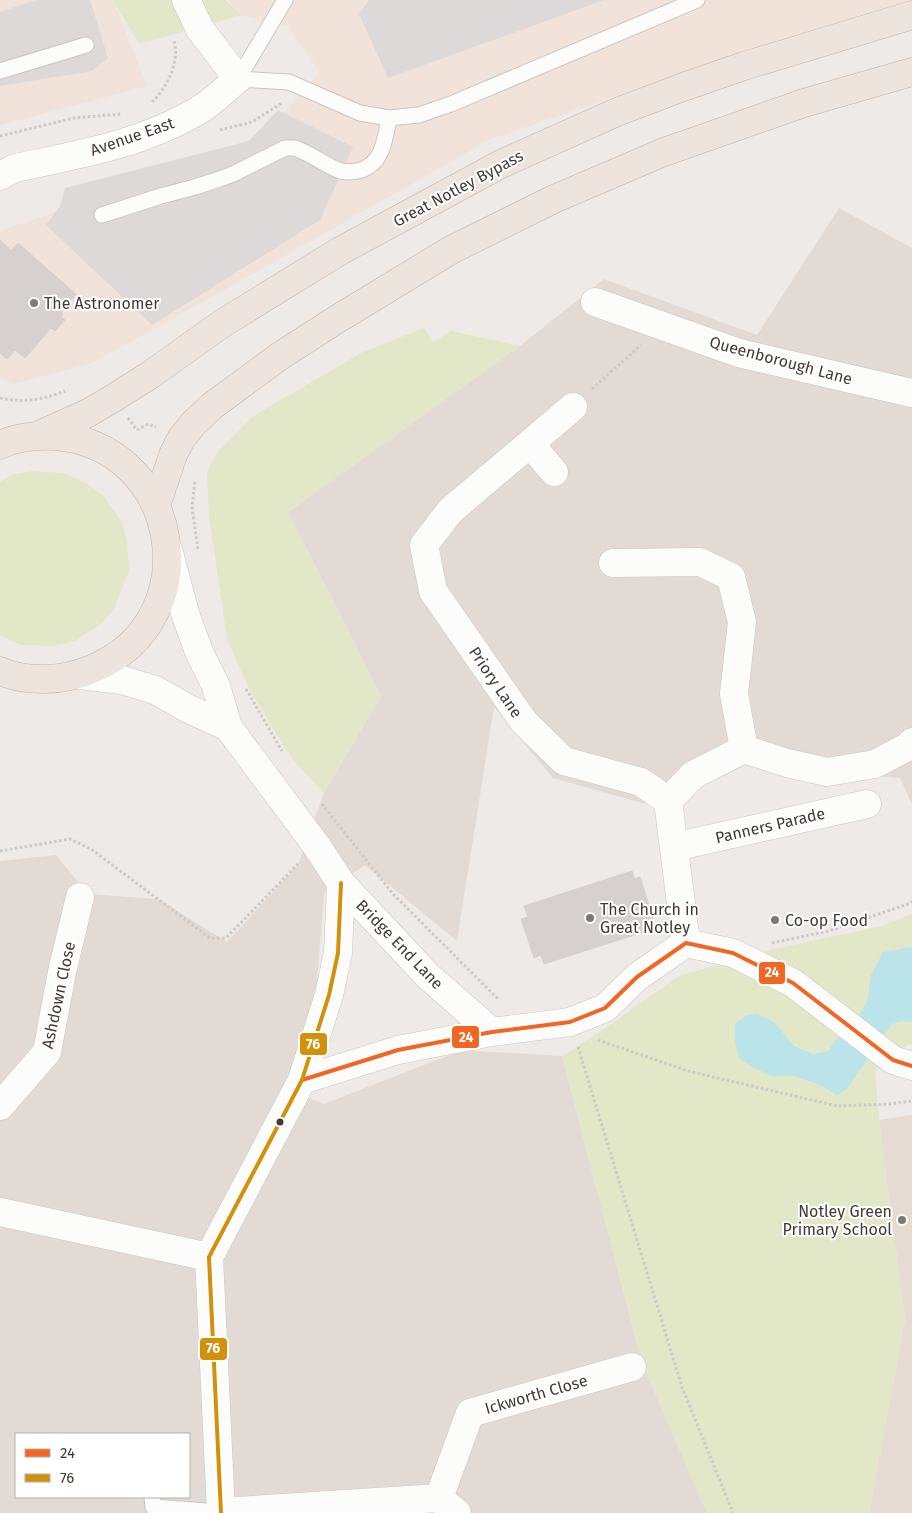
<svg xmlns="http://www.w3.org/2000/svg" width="912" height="1513" font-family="'Fira Sans',sans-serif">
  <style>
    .residential { fill: #e2dbd5; fill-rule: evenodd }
    .commercial { fill: #f1e2da }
    .education { fill: #e5dbd3 }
    .green { fill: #e2e7c8 }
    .parking { fill: #ddd9d8 }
    .water { fill: #bae3ea }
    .building { fill: #d6d1ce; stroke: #d6d1cd }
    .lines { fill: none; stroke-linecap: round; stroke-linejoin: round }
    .service-casing { stroke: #cac6c3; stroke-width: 17 }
    .minor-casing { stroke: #cac6c3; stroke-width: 29 }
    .tertiary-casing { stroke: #cac6c3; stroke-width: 29 }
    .trunk-casing { stroke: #c4b1a4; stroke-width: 29 }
    .path { stroke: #ccc9c7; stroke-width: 3; stroke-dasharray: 2.5 2.5; stroke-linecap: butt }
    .service { stroke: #fcfcfb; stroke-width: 15 }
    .minor { stroke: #fcfcfb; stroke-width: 28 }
    .tertiary { stroke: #fcfcfb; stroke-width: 28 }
    .trunk { stroke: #ede4de; stroke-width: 28 }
    .bus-1-casing { stroke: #fff; stroke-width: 8 }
    .bus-2-casing { stroke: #fff; stroke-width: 8 }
    .bus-1 { stroke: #f26522; stroke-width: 4 }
    .bus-2 { stroke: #d3900b; stroke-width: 4 }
    .poi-dot { fill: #7f7873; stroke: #fff; stroke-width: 2 }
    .bus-dot { fill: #433a35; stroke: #fff; stroke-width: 2 }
    .labels { text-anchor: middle; stroke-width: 4; stroke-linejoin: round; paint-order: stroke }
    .street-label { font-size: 16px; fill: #433a35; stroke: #fff }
    .poi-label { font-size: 16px; fill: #433a35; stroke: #fff; text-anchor: start }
    .line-badge { stroke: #fff; stroke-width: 2 }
    .badge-label { font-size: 14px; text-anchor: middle; font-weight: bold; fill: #fff }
  </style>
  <rect width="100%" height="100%" fill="#eeeae7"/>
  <path class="residential" d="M839,208L912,248V804L900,778L744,766L657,807L553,778L494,707L457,941L365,865L324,893L316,997L286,1088L324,1104L462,1050L562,1056L642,1363L707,1513H0V861L56,855L88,894L158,899L227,942L298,865L324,793L381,696L288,512L520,346L604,279L757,335ZM16,1434H189V1497H16Z"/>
  <path class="commercial" d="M0,0H113L147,86L0,125Z
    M228,0H912V2L785,38L491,139L242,280L92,363L13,384L0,378V231L122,190L250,150L320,72L287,26L242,15Z"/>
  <path class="education" d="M912,1115V1513H869L905,1320L879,1120Z"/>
  <path class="green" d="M113,0H225L242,15L139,44Z
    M424,328L433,342L451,331L520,346L288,512L381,696L324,793L294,761L280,740L250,691L227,639L209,515L207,472L216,454L252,417L361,353Z
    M32,471L63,473L88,484L104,497L122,522L127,541L129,571L113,610L101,624L75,641L52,646L21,645L0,635V482L12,475Z
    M912,914V1045L908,1044L875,1070L879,1120L905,1320L869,1513H707L642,1363L562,1056L597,1034L679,976L770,950L882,926Z"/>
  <path class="parking" d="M36,0H90L108,58L92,71L0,86V12Z
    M369,0H604L388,78L359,14Z
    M278,110L353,147L320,220L152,325L46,225L60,206L65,188L249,141Z"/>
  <path class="water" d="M912,947V1022L902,1021L892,1024L846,1090L837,1095L820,1085L795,1076H771L751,1066L739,1058L735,1041V1023L747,1015L757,1014L774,1022L794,1046L813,1054L828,1051L835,1041L862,1012L868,999L871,975L883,952Z"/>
  <path class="building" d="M0,240L11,250L18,243L76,294L61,312L63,314L61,317L65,320L55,331L51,328L25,358L15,350L7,359L0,353Z
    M632,871L635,879L640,877L653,918L647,920L650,930L544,964L541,955L534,958L521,919L528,917L524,906Z"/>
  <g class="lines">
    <g class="service-casing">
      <path id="service" d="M285,0L238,79L289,82L360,113L389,118L419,115L451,104L697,0
        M0,71L86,45
        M102,215L161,196L195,187L217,180L233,174L285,148H295L300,150C312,155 327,166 338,170C345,173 351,172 357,171C383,166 385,139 389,118
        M152,1497L153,1507L220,1512"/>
    </g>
    <g class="minor-casing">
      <path id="minor" d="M595,302L739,353L912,393
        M573,407L450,511L424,545L433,591L524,722L564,761L641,782L668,801L686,943
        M530,444L554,472
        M613,563L700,562L731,577L742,622L734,694L744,749L693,775L668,801
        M744,749L787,763L827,772L875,764L909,746L912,742
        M674,847L867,804
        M0,1106L47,1052L62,972L80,897
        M0,1212L209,1257
        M439,1498L470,1413L632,1367
        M220,1512L439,1498L457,1513"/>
    </g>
    <g class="tertiary-casing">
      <path id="tertiary" d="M0,176L15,168C77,155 143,144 199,110C213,102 225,89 238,79L200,29L186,0
        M168,549L185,613L199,652L216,686L228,727L316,845L341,883L428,976L492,1032
        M80,675L122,680L155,690L189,709L228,727
        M302,1080L398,1050L492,1032L570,1022L605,1008L637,977L686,943L733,953L793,983L893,1060L912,1066
        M221,1513L209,1257L302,1080L329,995L338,953L341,883"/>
    </g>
    <g class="trunk-casing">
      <path id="trunk" d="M39,435L88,413L112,399L150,375L223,323L340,251L501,164L617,112L686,86L744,66L912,15
        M0,445C17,437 36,435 55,436C182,446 210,621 92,669C64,681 28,683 0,671
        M156,506L173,455L181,439L193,424L212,406L280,356L339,318L451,250L554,199L664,152L804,103L912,72"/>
    </g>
    <path class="path" d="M152,102C167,88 180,62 174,41
      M220,130L252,122L282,103
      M0,136L74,118L121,114
      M592,389L641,345
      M0,398C24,403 42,400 65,391
      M128,418L137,430L148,424L156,427
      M195,482L192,507L198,550
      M246,689L282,751
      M322,804L393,894L498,999
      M0,851L70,839L91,849L210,938H226L298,864
      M772,943L829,931L911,903L912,901
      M598,1040L688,1071L837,1106L890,1104L912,1101
      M578,1047L682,1387L733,1513"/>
    <use href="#service" class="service"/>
    <use href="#minor" class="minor"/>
    <use href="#tertiary" class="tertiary"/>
    <use href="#trunk" class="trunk"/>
    <g class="bus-1-casing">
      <path id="bus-1" d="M302,1080L398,1050L492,1032L570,1022L605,1008L637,977L686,943L733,953L793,983L893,1060L912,1066"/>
    </g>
    <g class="bus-2-casing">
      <path id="bus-2" d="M221,1513L209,1257L302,1080L329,995L338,953L341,883"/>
    </g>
    <use href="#bus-1" class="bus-1"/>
    <use href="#bus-2" class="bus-2"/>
  </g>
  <g class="poi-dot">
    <circle cx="34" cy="303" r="5"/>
    <circle cx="590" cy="918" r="5"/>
    <circle cx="775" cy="920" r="5"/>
    <circle cx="902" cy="1220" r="5"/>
  </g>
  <circle class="bus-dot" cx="280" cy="1122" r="4.5"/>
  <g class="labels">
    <g class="street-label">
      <text transform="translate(132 136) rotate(-19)" y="6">Avenue East</text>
      <text transform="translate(458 188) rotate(-28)" y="6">Great Notley Bypass</text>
      <text transform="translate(781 360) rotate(15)" y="6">Queenborough Lane</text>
      <text transform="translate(496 682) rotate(56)" y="6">Priory Lane</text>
      <text transform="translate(770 825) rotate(-13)" y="6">Panners Parade</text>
      <text transform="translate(400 944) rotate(46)" y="6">Bridge End Lane</text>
      <text transform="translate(58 995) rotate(-78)" y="6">Ashdown Close</text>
      <text transform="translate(536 1394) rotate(-16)" y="6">Ickworth Close</text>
    </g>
    <g class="poi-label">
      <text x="44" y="309">The Astronomer</text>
      <text x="600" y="915">The Church in<tspan x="600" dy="18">Great Notley</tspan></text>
      <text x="785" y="926">Co-op Food</text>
      <text x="892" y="1217" text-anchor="end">Notley Green<tspan x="892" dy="18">Primary School</tspan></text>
    </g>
  </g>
  <g class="line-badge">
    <rect x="758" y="961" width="28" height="24" rx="5" fill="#f26522"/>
    <rect x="451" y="1025" width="29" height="24" rx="5" fill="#f26522"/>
    <rect x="299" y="1032" width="29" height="24" rx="5" fill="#d3900b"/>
    <rect x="199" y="1337" width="29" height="24" rx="5" fill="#d3900b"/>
  </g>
  <g class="badge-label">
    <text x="772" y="977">24</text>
    <text x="466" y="1042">24</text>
    <text x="313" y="1049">76</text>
    <text x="213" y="1353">76</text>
  </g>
  <rect x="15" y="1433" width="175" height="65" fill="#ffffff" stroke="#b4b0ae"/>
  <rect x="25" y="1449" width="25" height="8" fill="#f26522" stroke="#b4b0ae"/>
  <text x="60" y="1458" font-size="15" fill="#433a35">24</text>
  <rect x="25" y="1474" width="25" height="8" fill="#d3900b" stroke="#b4b0ae"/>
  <text x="60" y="1483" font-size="15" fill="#433a35">76</text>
</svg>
